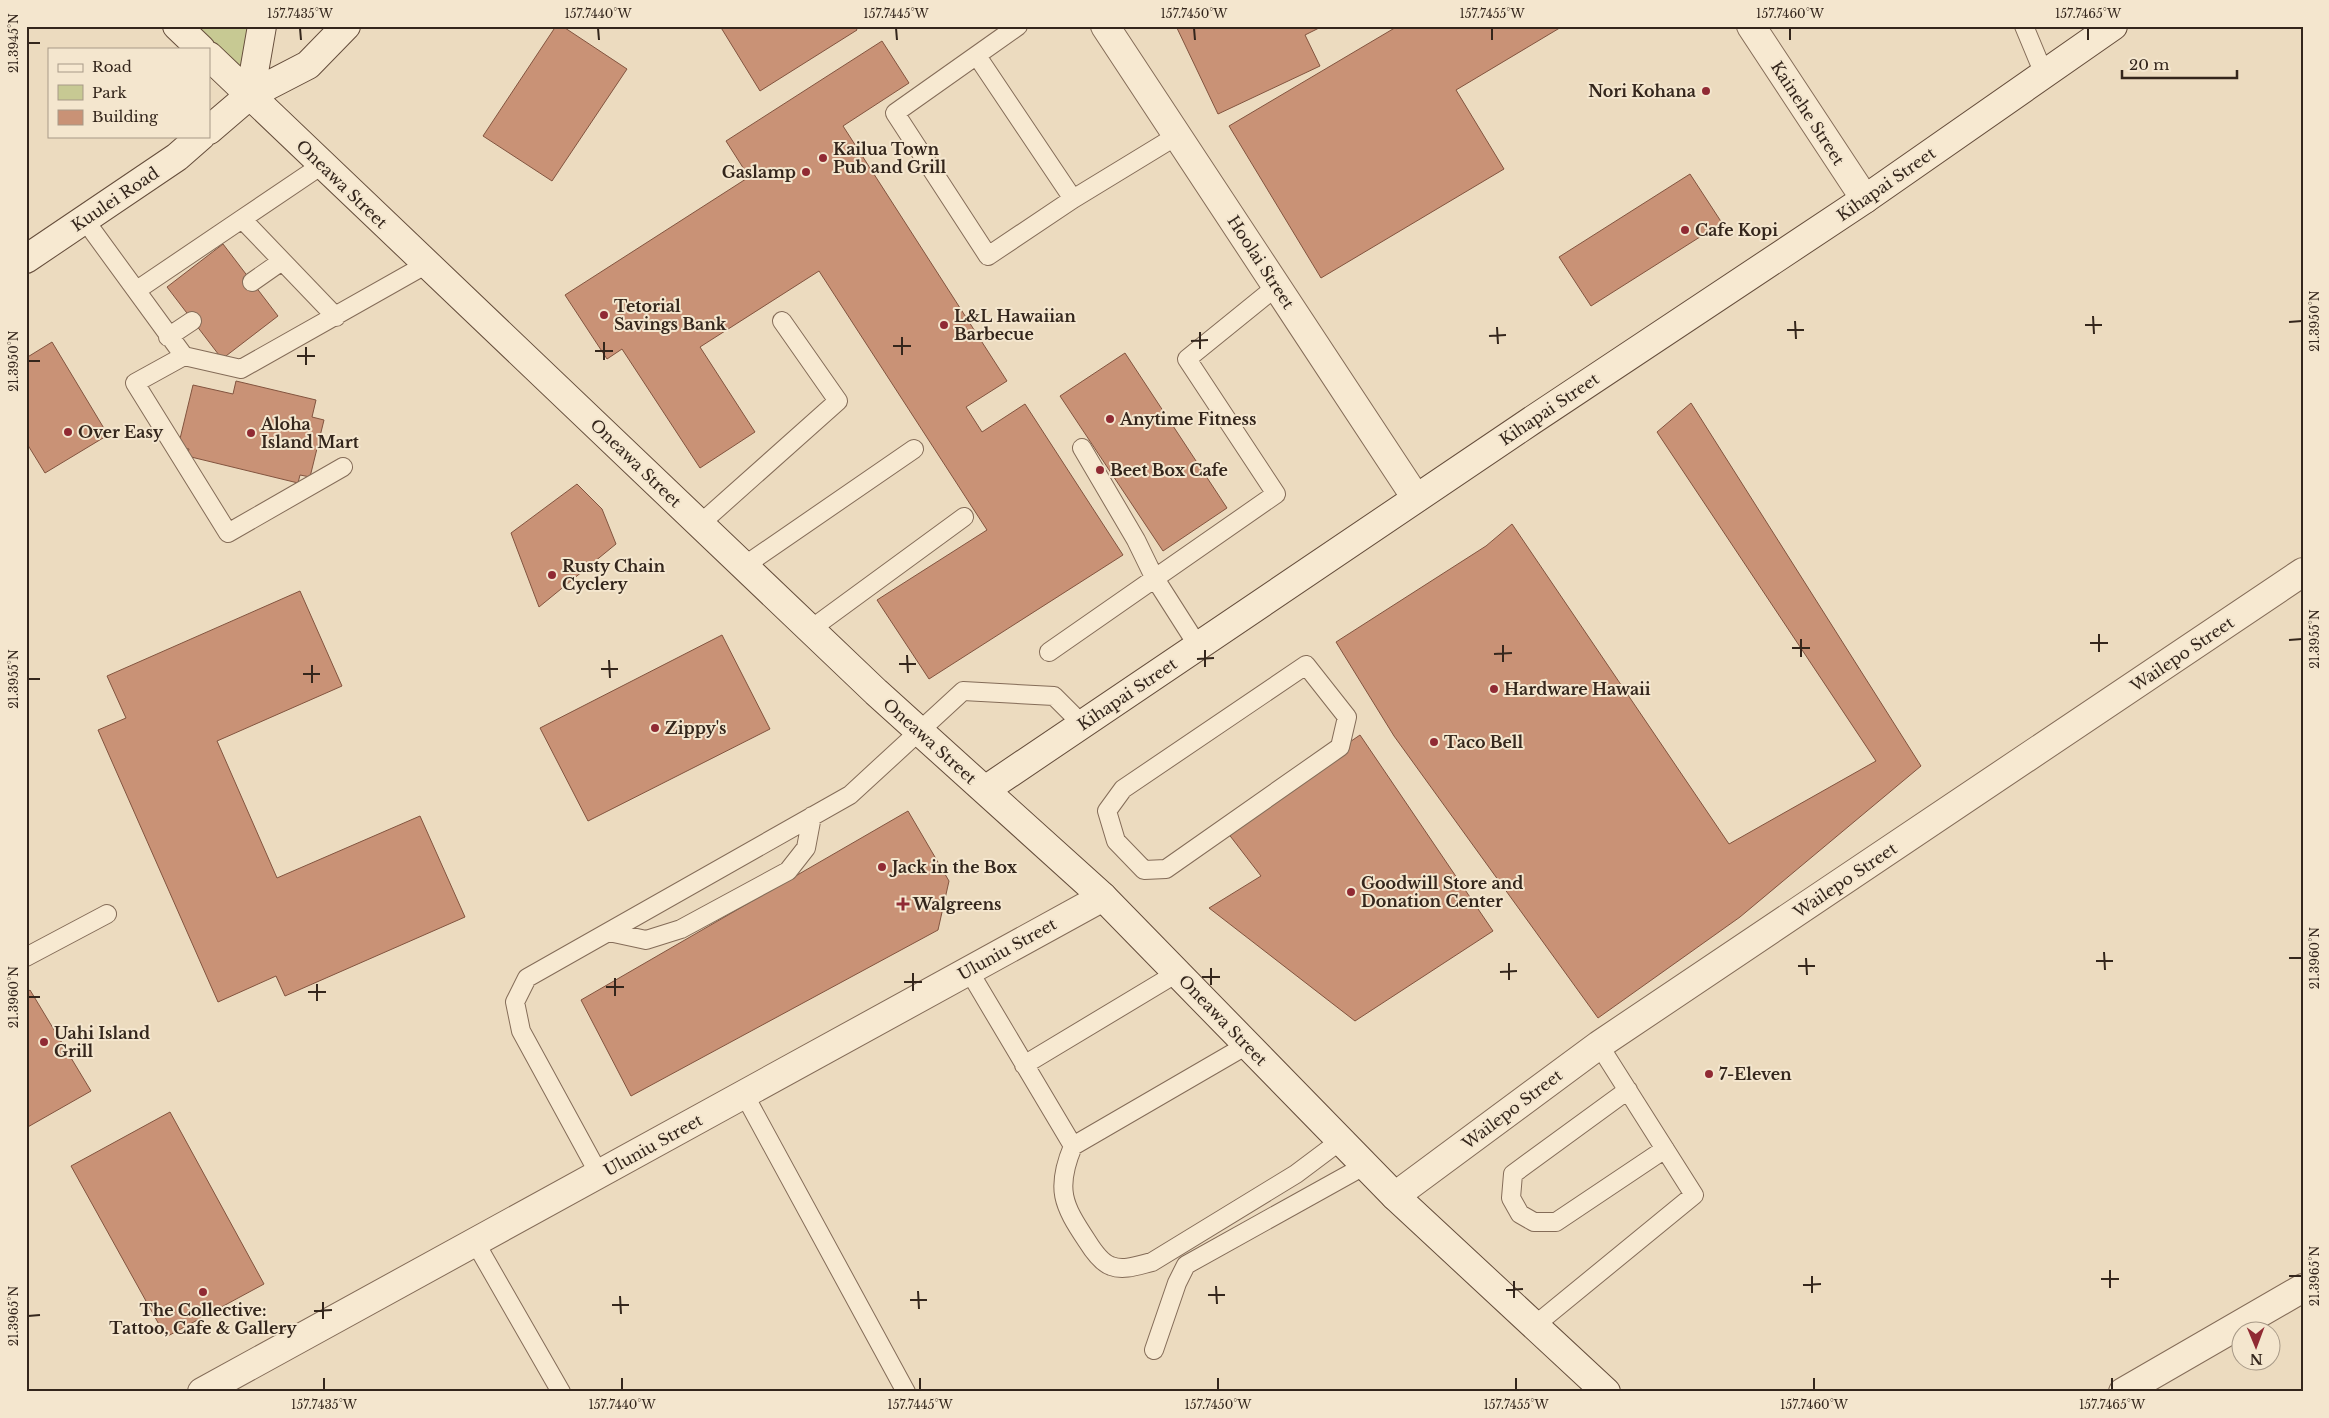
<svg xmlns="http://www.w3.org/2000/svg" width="2329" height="1418" font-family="'Libre Baskerville',serif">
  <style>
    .green { fill: #c7c993 }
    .building { fill: #c99276; stroke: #82543f }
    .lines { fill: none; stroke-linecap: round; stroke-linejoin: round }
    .lane-casing { stroke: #846c58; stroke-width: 20 }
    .street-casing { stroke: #846c58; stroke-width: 30 }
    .secondary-casing { stroke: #654d3b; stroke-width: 30 }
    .lane { stroke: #f7e9d1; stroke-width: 18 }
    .street { stroke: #f7e9d1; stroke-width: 28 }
    .secondary { stroke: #f7e9d1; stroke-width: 28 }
    .ticks { fill: none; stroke: #34261c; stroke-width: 2 }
    .poi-dot { fill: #902a33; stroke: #f4e6ce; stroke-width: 2 }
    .labels { text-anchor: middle; stroke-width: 4; stroke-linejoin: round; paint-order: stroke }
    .poi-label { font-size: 16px; font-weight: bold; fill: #34261c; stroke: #f4e6ce; text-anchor: start }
    .street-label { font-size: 16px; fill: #34261c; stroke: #f4e6ce }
    .neatline { fill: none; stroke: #34261c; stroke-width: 2 }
    .ticks-label { font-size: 12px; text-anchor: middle; fill: #34261c }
  </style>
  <rect width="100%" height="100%" fill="#ecdbbf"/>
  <path class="green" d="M173,26H265L250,95Z"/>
  <path class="building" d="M556,26H562L627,69L552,181L483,136Z
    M720,26H855L857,30L760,91Z
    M1176,26H1323L1305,35L1320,66L1218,114Z
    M1398,26H1563L1456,90L1504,169L1321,278L1229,126Z
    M882,41L909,83L843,126L1007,381L966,407L982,432L1025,404L1123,555L929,679L877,600L987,530L819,271L700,347L755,432L700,468L622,349L607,359L565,295L749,177L726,141Z
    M1690,174L1722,223L1591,306L1559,257Z
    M223,244L278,316L222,359L167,287Z
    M52,342L108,435L45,473L26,442V358Z
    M1125,353L1227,508L1163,551L1060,396Z
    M236,381L316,400L312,417L324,420L310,477L300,475L298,483L187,456L189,449L178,447L193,385L233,394Z
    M1691,403L1921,766L1740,917L1598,1018L1394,736L1336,642L1486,546L1512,524L1729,844L1876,761L1657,432Z
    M577,484L602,509L616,544L539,607L511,533Z
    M300,591L342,686L217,741L277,878L420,816L465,917L285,996L276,976L218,1002L98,730L126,718L107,676Z
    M722,635L770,729L588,821L540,728Z
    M1360,735L1493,931L1355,1021L1209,908L1261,876L1224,828Z
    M908,811L949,881L938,930L631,1096L581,1000Z
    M30,990L91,1091L26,1128V993Z
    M170,1112L264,1284L166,1337L71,1166Z"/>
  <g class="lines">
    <g class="lane-casing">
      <path id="lane" d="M1018,26L895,113L988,256L1073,199L1178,135
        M2024,26L2044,74
        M977,56L1073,199
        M322,165L242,219L336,317
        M84,219L184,356L241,369L427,264
        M252,282L282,261
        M137,290L242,219
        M168,337L192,321
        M184,356L135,383L228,533L343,467
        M1082,448L1136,540L1154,577L1198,646
        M700,524L838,401L782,321
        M744,566L914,449
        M811,629L964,517
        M1049,652L1276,494L1187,359L1277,286
        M1306,665L1347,717L1340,747L1166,869L1144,870L1116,841L1107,811L1123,789Z
        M609,932L646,940L681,929L788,871L806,848L812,816
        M26,957L107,914
        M969,971L1073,1146L1247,1045
        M1024,1065L1177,973
        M1628,1090L1513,1174L1511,1198L1520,1214L1534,1222H1556L1665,1149
        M744,1094L906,1392
        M1073,1146C1055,1189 1063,1205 1087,1241C1092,1249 1102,1263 1111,1266C1124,1271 1139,1265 1152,1262L1296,1174L1340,1141
        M599,1174L521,1031L515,1002L527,978L850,795L963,691L1054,696L1082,724
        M475,1242L561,1392
        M1534,1326L1694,1195L1599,1045
        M1154,1350L1177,1283L1186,1265L1364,1166"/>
    </g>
    <g class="street-casing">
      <path id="street" d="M1105,26L1416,498
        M1751,26L1865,199
        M1395,1196L1599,1045L2303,572
        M202,1392L1103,897
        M2123,1392L2303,1288"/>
    </g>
    <g class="secondary-casing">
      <path id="secondary" d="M177,26L201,49
        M209,56L876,692L1103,897L1395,1196L1606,1392
        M250,95L262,26
        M209,130L250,95L308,65L346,26
        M26,259L177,157L201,136
        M985,790L1531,421L1865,199L2113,26"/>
    </g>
    <use href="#lane" class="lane"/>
    <use href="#street" class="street"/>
    <use href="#secondary" class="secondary"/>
  </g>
  <path class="ticks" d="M300,28L301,40M598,28L599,40M896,28L897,40M1194,28L1195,40M1492,28V40M1790,28V40M2088,28V40M28,43H40M2093,316L2094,334M1795,321L1796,339M2289,322L2302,321M2085,325H2102M1497,327L1498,344M1787,330H1804M1200,332V349M1489,336L1506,335M902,337V355M1191,341L1208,340M604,342V360M893,346H911M306,347V365M595,351H613M297,356H315M28,361H40M2099,634V652M1801,639V657M2289,640L2302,639M2090,643H2108M1503,645V662M1792,648H1810M1205,650V667M1494,654L1512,653M907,655L908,673M1197,659L1214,658M609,660L610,678M899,664H916M312,665V683M601,669H618M303,674H320M28,679H40M2104,952L2105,970M1806,958L1807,975M2289,958H2302M2096,961H2113M1509,963V980M1798,966H1815M1211,968V985M1500,972L1517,971M913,973V991M1202,977H1220M615,978V996M904,982H922M317,984V1001M606,987H624M308,992H326M28,997H40M2110,1270V1288M1812,1276V1293M2289,1276H2302M2101,1279H2119M1514,1281V1298M1803,1285L1821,1284M1216,1286L1217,1304M1506,1290L1523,1289M918,1291L919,1309M1208,1295H1225M620,1296L621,1314M910,1300H927M323,1302V1319M612,1305H629M314,1311L332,1310M28,1316L40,1315M324,1378V1390M622,1378V1390M920,1378V1390M1218,1378V1390M1516,1378V1390M1814,1378V1390M2112,1378V1390"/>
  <g class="poi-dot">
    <circle cx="1706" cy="91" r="5"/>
    <circle cx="823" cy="158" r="5"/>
    <circle cx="806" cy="172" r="5"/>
    <circle cx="1685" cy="230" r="5"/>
    <circle cx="604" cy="315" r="5"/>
    <circle cx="944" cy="325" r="5"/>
    <circle cx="1110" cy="419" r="5"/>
    <circle cx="68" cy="432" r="5"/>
    <circle cx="251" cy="433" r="5"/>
    <circle cx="1100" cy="470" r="5"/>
    <circle cx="552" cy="575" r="5"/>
    <circle cx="1494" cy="689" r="5"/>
    <circle cx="655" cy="728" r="5"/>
    <circle cx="1434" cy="742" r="5"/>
    <circle cx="882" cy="867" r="5"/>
    <circle cx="1351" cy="892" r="5"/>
    <path d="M900.5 896.5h5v5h5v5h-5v5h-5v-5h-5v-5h5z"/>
    <circle cx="44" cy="1042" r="5"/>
    <circle cx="1709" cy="1074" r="5"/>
    <circle cx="203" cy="1292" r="5"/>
  </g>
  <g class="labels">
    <g class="poi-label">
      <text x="1696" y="97" text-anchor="end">Nori Kohana</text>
      <text x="833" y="155">Kailua Town<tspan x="833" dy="18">Pub and Grill</tspan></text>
      <text x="796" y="178" text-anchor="end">Gaslamp</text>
      <text x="1695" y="236">Cafe Kopi</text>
      <text x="614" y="312">Tetorial<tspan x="614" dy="18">Savings Bank</tspan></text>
      <text x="954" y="322">L&amp;L Hawaiian<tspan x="954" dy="18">Barbecue</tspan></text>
      <text x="1120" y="425">Anytime Fitness</text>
      <text x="261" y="430">Aloha<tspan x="261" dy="18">Island Mart</tspan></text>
      <text x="78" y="438">Over Easy</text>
      <text x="1110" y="476">Beet Box Cafe</text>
      <text x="562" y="572">Rusty Chain<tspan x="562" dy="18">Cyclery</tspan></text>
      <text x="1504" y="695">Hardware Hawaii</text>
      <text x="665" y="734">Zippy's</text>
      <text x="1444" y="748">Taco Bell</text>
      <text x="892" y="873">Jack in the Box</text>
      <text x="1361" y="889">Goodwill Store and<tspan x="1361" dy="18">Donation Center</tspan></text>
      <text x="913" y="910">Walgreens</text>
      <text x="54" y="1039">Uahi Island<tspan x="54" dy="18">Grill</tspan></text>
      <text x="1719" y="1080">7-Eleven</text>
      <text x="203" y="1316" text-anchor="middle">The Collective:<tspan x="203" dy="18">Tattoo, Cafe &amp; Gallery</tspan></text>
    </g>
    <g class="street-label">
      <text transform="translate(1808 113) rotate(57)" y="6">Kainehe Street</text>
      <text transform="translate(342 184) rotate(44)" y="6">Oneawa Street</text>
      <text transform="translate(1886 184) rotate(-35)" y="6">Kihapai Street</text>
      <text transform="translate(115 199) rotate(-34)" y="6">Kuulei Road</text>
      <text transform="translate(1261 262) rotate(57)" y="6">Hoolai Street</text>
      <text transform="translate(1549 409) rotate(-34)" y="6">Kihapai Street</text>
      <text transform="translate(636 463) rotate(44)" y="6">Oneawa Street</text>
      <text transform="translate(2182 654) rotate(-34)" y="6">Wailepo Street</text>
      <text transform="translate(1127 694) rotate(-34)" y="6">Kihapai Street</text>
      <text transform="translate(930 741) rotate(42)" y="6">Oneawa Street</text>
      <text transform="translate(1845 880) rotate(-34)" y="6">Wailepo Street</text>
      <text transform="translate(1007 949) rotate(-29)" y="6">Uluniu Street</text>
      <text transform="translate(1223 1020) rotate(46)" y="6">Oneawa Street</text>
      <text transform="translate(1512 1109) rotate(-37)" y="6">Wailepo Street</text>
      <text transform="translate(653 1145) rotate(-29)" y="6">Uluniu Street</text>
    </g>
  </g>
  <rect width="2329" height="1418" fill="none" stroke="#f4e6ce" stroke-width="55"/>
  <rect x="48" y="48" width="162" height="90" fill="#f4e6ce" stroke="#a79987"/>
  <rect x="58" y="64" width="25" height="8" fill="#f7e9d1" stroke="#a79987"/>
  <text x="92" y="72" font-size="15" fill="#34261c">Road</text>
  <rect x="58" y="85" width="25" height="15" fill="#c7c993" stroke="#a79987"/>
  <text x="92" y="98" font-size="15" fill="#34261c">Park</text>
  <rect x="58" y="110" width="25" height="15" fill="#c99276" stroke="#a79987"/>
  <text x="92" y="122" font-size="15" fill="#34261c">Building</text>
  <g transform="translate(2256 1346) rotate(179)"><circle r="24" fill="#f4e6ce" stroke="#a79987"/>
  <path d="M0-4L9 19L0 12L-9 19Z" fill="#902a33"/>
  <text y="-8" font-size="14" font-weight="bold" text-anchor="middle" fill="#34261c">N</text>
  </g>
  <path d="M2122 70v8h115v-8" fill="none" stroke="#34261c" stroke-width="2.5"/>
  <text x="2129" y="70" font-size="15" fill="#34261c" stroke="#f4e6ce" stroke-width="4" paint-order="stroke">20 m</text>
  <rect x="28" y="28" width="2274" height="1362" class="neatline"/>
  <g class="ticks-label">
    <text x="300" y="18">157.7435°W</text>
    <text x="598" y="18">157.7440°W</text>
    <text x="896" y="18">157.7445°W</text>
    <text x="1194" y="18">157.7450°W</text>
    <text x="1492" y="18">157.7455°W</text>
    <text x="1790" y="18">157.7460°W</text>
    <text x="2088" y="18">157.7465°W</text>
    <text transform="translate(14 43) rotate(-90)" y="4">21.3945°N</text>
    <text transform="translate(2315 321) rotate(-90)" y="4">21.3950°N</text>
    <text transform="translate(14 361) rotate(-90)" y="4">21.3950°N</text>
    <text transform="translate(2315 639) rotate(-90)" y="4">21.3955°N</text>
    <text transform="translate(14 679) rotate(-90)" y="4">21.3955°N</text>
    <text transform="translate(2315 958) rotate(-90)" y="4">21.3960°N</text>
    <text transform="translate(14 997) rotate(-90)" y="4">21.3960°N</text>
    <text transform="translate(2315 1276) rotate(-90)" y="4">21.3965°N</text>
    <text transform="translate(14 1316) rotate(-90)" y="4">21.3965°N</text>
    <text x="324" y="1409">157.7435°W</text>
    <text x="622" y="1409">157.7440°W</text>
    <text x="920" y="1409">157.7445°W</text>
    <text x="1218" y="1409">157.7450°W</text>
    <text x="1516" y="1409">157.7455°W</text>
    <text x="1814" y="1409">157.7460°W</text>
    <text x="2112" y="1409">157.7465°W</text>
  </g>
</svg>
